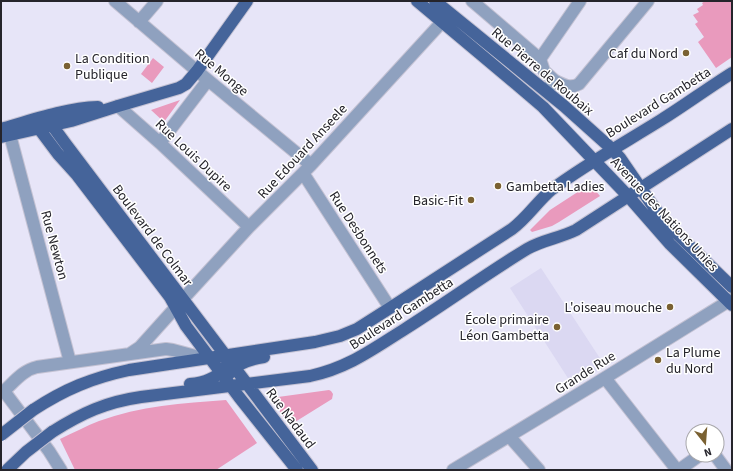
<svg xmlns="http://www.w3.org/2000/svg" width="733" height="471" font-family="'Source Sans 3',sans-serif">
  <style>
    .built { fill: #dbd8f2 }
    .green { fill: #e99abd }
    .pier { fill: #e7e5f8 }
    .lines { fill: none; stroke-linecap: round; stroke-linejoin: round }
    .minor-casing { stroke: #c4c2d3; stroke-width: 14 }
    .major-casing { stroke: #c4c2d3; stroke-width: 14 }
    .minor { stroke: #8fa1bf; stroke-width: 12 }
    .major { stroke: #45649a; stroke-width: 12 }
    .major-bridge-casing { stroke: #c4c2d3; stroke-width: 14; stroke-linecap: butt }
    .major-bridge { stroke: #45649a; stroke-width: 12 }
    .poi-dot { fill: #7a6132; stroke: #fff; stroke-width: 1.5 }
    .labels { text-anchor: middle; stroke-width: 3; stroke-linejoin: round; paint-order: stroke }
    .poi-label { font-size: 14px; fill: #25242b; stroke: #fff; text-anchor: end }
    .street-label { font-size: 14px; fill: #25242b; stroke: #fff }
  </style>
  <rect width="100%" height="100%" fill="#e7e5f8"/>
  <path class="built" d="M541,268L605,366L573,386L510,288Z"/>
  <path class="green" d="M705,1H732V57L716,68L698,42L704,37L695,24L698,22L693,15L699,12L697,9L703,5L702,3Z
    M153,58L164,67L152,83L141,74Z
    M180,100L164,122L151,110Z
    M590,184L600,196L559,222L552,226L532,232L530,230L550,210Z
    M329,390L331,391L333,394L332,399L295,422C292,423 290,423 287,421L275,405L274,402L276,398L278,397Z
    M226,400L257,443L216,470H75L60,439C73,433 86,426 99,421C140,406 183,403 226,400Z"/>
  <path class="pier" d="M1,428L3,429L29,460L18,470H1Z"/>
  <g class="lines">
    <g class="minor-casing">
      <path id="minor" d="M115,1L197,71L311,165
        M472,1L540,59L544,71L554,80L550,86
        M139,22L157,1
        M540,59L580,1
        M554,80C563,85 570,89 579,84L648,1
        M118,106L160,143L249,227
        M10,135L70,362
        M160,143L208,80
        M303,173L390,308
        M183,299L249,227L311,165L442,22
        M131,353L140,347L176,307
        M605,378L677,470
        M4,391C14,382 23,370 37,367L166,349L173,350L203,358
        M4,391L49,451L61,470
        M509,436L539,470
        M715,455L726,470
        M453,470L595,384L732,299
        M679,470L700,455"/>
    </g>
    <g class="major-casing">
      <path id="major" d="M417,1L516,84L543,107L628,196L670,244L732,305
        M435,1L564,106L612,149L620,158L655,209L668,225L732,287
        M46,117L65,143L312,470
        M35,120L40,130L58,154L77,175L170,297L186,326L239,397L297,470
        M1,129C32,120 67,108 98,107
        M1,137L45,127L71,121L118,106L179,88L186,84L197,71L247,1
        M229,374C236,363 252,359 264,357
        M190,384C203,383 217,378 225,367
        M33,410C65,389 92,378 129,370L315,342L340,336L357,329L390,308L512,229C527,218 537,202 551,190C586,164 624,143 661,120C685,105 708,88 732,73
        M52,432C82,413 106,402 141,397L310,376C348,368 373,349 405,329C446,303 486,274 527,249C542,240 560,238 576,230L732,129"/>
    </g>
    <use href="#minor" class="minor"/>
    <use href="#major" class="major"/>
    <g class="major-bridge-casing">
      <path id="major-bridge" d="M1,435L33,410
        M7,470L26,452L52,432"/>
    </g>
    <use href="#major-bridge" class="major-bridge"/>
  </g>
  <g class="poi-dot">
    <circle cx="686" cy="53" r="4"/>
    <circle cx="67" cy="66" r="4"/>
    <circle cx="498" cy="186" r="4"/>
    <circle cx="471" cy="200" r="4"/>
    <circle cx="670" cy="307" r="4"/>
    <circle cx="557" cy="327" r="4"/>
    <circle cx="658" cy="360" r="4"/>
  </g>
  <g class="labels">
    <g class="poi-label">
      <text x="678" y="58">Caf du Nord</text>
      <text x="75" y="63" text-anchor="start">La Condition<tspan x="75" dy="16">Publique</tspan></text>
      <text x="506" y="191" text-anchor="start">Gambetta Ladies</text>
      <text x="463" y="205">Basic-Fit</text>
      <text x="662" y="312">L'oiseau mouche</text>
      <text x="549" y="324">École primaire<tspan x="549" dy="16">Léon Gambetta</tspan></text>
      <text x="666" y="357" text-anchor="start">La Plume<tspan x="666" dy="16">du Nord</tspan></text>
    </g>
    <g class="street-label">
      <text transform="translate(543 71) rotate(40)" y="5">Rue Pierre de Roubaix</text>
      <text transform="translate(222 72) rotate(40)" y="5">Rue Monge</text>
      <text transform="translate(658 102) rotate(-32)" y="5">Boulevard Gambetta</text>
      <text transform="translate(302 151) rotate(-47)" y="5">Rue Edouard Anseele</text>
      <text transform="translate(194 155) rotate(43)" y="5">Rue Louis Dupire</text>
      <text transform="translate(665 214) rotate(47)" y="5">Avenue des Nations Unies</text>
      <text transform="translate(359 232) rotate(57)" y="5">Rue Desbonnets</text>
      <text transform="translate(153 235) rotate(53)" y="5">Boulevard de Colmar</text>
      <text transform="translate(55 245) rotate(75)" y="5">Rue Newton</text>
      <text transform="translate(401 313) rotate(-33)" y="5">Boulevard Gambetta</text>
      <text transform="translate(585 372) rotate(-32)" y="5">Grande Rue</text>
      <text transform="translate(291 418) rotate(53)" y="5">Rue Nadaud</text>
    </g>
  </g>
  <rect width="733" height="471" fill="none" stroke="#25242b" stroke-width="4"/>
  <g transform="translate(705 443) rotate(163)"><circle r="19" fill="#ffffff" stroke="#a8a7aa"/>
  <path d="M0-3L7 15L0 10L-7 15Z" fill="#7a6132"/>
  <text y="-6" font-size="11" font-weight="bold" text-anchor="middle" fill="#25242b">N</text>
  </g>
</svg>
